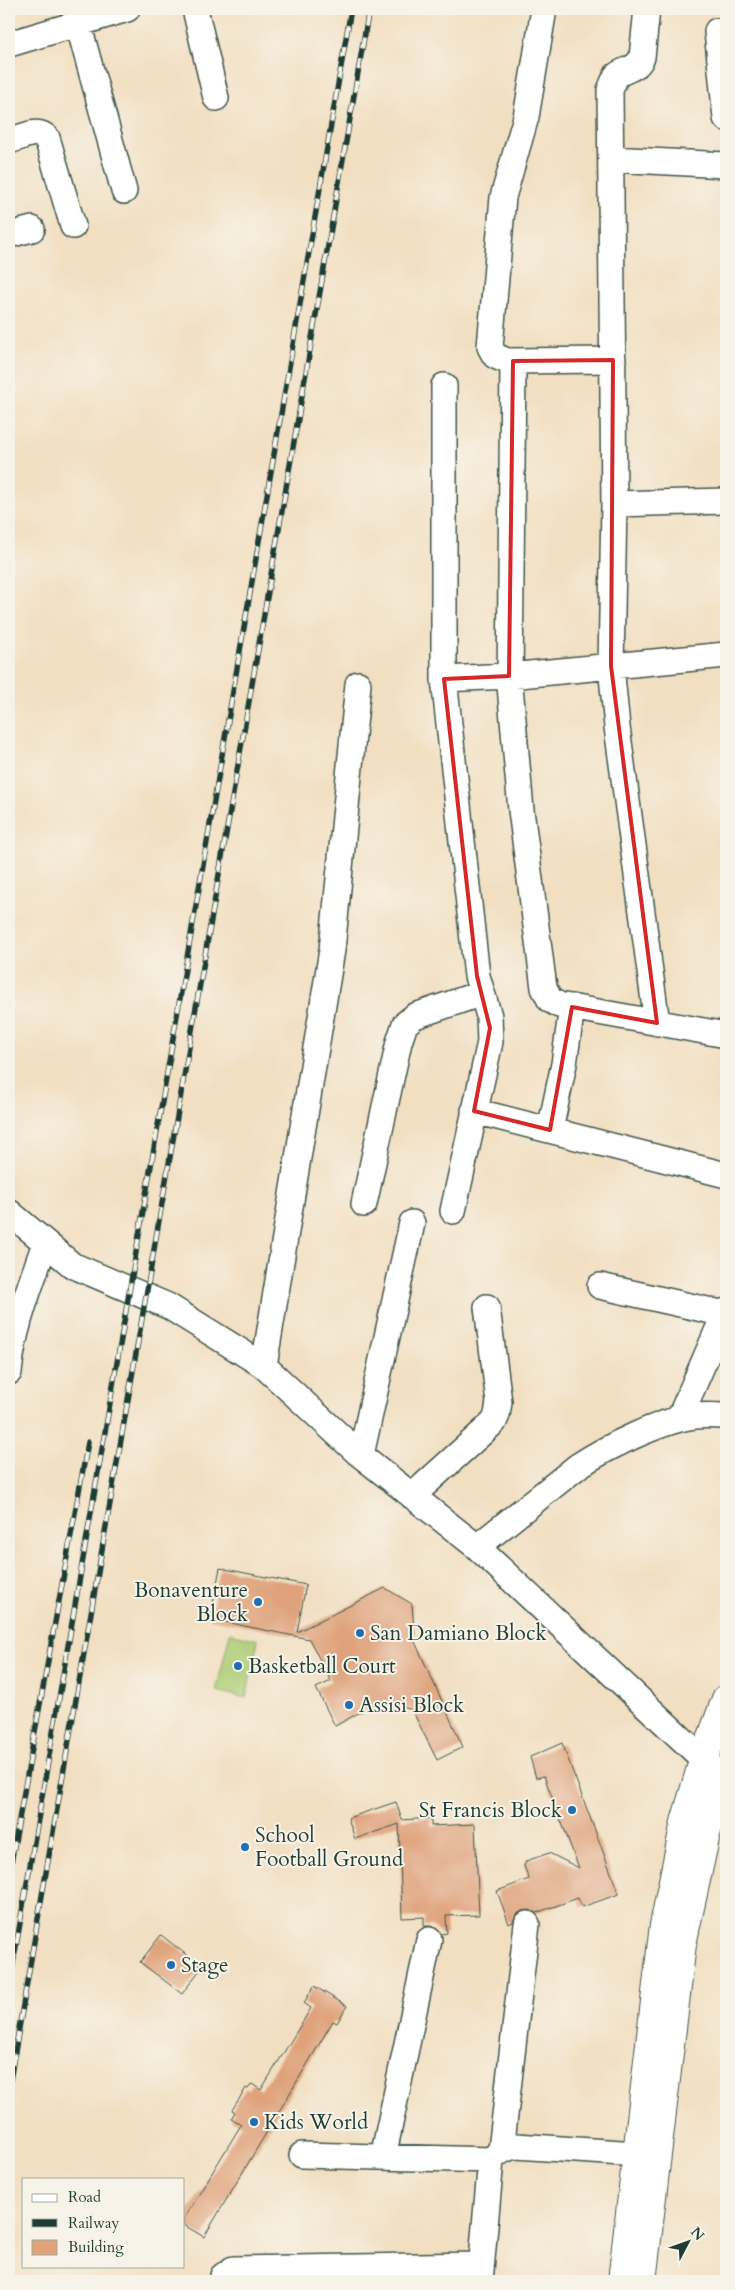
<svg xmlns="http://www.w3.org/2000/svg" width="735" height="2290" font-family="Cardo,serif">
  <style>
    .green { fill: #aecd75; stroke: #668554 }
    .building { fill: #dfa27b }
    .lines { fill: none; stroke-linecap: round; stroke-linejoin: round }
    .minor-casing { stroke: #3f5549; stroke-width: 28 }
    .major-casing { stroke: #3f5549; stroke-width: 30 }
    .minor { stroke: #fff; stroke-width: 25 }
    .major { stroke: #fff; stroke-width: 28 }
    .rail-casing { stroke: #1f3d34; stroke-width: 5.5 }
    .rail { stroke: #f7f3e8; stroke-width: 4; stroke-dasharray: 11; stroke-linecap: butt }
    .marked { fill: none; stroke: #d62828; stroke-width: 4; stroke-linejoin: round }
    .poi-dot { fill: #1f6fb2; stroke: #f7f3e8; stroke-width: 2 }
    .labels { text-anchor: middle; stroke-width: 4; stroke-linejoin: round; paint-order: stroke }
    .poi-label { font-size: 21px; fill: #1f3d34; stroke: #f7f3e8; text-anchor: start }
  </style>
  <rect width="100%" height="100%" fill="#f7f3e8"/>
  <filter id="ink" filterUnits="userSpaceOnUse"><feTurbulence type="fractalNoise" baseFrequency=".02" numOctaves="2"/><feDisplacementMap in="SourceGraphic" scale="10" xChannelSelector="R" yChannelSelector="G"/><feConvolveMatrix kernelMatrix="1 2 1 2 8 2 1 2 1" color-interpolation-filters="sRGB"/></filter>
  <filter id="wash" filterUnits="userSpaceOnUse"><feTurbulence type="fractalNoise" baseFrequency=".0096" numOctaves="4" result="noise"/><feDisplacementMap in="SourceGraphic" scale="20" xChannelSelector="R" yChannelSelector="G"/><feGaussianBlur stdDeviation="1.12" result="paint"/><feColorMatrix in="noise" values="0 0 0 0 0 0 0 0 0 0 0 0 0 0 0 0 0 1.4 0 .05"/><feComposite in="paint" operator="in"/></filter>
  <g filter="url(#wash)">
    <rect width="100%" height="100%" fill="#f2dfc2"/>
    <path class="green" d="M230,1633L258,1640L246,1698L216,1691Z"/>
    <g id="blocks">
      <path class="building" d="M220,1568L306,1585L297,1632L385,1588L412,1604L415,1642L463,1747L437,1760L412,1710L382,1700L335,1726L316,1688L331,1681L309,1639L210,1619Z
        M562,1743L619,1894L582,1907L578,1898L536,1913L529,1910L522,1911L516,1915L513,1922L509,1924L497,1891L529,1879L524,1866L526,1861L549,1853L579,1868L544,1776L536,1778L530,1757Z
        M396,1802L402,1820L431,1818V1826L475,1824L479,1915L446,1916L447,1933L441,1934L432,1926H424V1917L402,1918L399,1824L355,1839L348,1818Z
        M161,1935L202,1967L182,1994L140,1962Z
        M314,1986L347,2006L337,2023L333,2021L204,2237L184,2225V2219L241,2125L231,2119L235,2112L232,2110L246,2088L248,2089L252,2084L261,2090L311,2008L304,2003Z"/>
    </g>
  </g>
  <g filter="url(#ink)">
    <use href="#blocks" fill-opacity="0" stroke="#3f5549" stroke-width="1"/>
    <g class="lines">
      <g class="minor-casing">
        <path id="minor" d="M195,9L216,98
          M544,9L526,117L503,197L490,347L495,356L507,361L613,360
          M647,9L642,57C637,70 626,68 616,76L610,90L614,504L611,666L617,727L657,1023
          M78,23L124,191
          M717,31L726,118
          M9,44L127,9
          M9,141C21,138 37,127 47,138L73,226
          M611,159L726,165
          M9,235L32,229
          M513,361L510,686L521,810L544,988L550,1000L559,1005L726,1035
          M444,386V679L477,976L489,1016L490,1042L453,1211
          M614,504L726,501
          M444,679L509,676L726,655
          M474,1111L726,1175
          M550,1130L564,1064L572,1007
          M364,1204L399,1042L405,1024L415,1016L482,993
          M9,1212L72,1265L168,1306L264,1366L358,1453L477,1547L717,1772
          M600,1286L725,1314
          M264,1366L332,950L358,684
          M9,1372C13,1328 31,1284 45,1243
          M679,1419L726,1311
          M361,1455L412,1223
          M412,1496L494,1422L497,1415L499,1402L487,1307
          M477,1547L578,1466C607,1447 662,1420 695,1416C705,1415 716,1416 726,1416
          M501,2150L527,1924
          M302,2155L491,2160
          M383,2157L429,1940
          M223,2281V2276L233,2269L480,2265
          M480,2281L491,2160C498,2152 505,2148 516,2146L637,2154"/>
      </g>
      <g class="major-casing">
        <path id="major" d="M622,2281L664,1925L685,1822L703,1761L726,1699
          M642,2281L682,1944L706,1834L726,1770"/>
      </g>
      <use href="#minor" class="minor"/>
      <use href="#major" class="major"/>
      <g class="rail-casing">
        <path id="rail" d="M9,1874L88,1442
          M9,1987L351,9
          M9,2086L369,9"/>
      </g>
      <use href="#rail" class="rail"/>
    </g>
  </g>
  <path class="marked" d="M613,360L611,666L657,1023L572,1007L550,1130L474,1111L490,1028L477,976L444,679L509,676L513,361Z"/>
  <g class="poi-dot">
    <circle cx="258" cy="1602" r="5"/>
    <circle cx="360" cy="1633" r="5"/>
    <circle cx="238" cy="1666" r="5"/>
    <circle cx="349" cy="1705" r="5"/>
    <circle cx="572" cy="1810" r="5"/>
    <circle cx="245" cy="1847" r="5"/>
    <circle cx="171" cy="1965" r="5"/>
    <circle cx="254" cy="2122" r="5"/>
  </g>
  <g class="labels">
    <g class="poi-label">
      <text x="248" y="1597" text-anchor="end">Bonaventure<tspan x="248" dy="24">Block</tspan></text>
      <text x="370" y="1640">San Damiano Block</text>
      <text x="248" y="1673">Basketball Court</text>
      <text x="359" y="1712">Assisi Block</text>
      <text x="562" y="1817" text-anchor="end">St Francis Block</text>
      <text x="255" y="1842">School<tspan x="255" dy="24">Football Ground</tspan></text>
      <text x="181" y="1972">Stage</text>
      <text x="264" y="2129">Kids World</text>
    </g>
  </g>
  <rect width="735" height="2290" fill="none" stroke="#f7f3e8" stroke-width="30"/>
  <rect x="22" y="2178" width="162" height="90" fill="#f7f3e8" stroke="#a1aaa0"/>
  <rect x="32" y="2194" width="25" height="8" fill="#ffffff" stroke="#a1aaa0"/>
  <text x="68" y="2202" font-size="15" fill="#1f3d34">Road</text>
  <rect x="32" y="2219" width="25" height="8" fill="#1f3d34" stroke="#a1aaa0"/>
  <text x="68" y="2228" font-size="15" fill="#1f3d34">Railway</text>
  <rect x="32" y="2240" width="25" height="15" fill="#dfa27b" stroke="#a1aaa0"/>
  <text x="68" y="2252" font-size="15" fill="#1f3d34">Building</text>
  <g transform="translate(688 2242) rotate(49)" stroke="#f7f3e8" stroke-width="4" paint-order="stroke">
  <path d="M0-4L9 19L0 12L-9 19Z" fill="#1f3d34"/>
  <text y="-8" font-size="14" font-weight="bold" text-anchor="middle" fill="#1f3d34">N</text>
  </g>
</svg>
